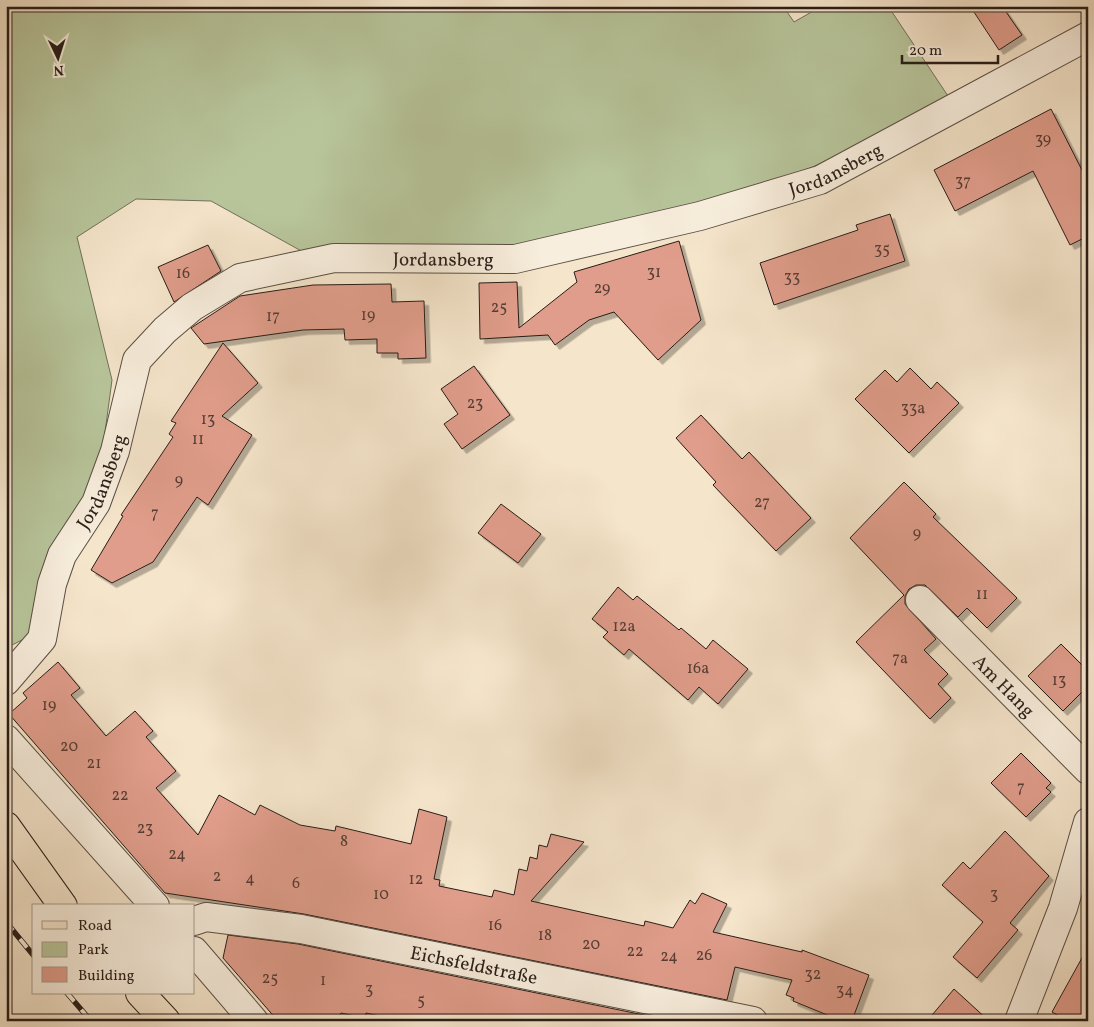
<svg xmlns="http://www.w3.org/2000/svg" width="1094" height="1027" font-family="Vollkorn,serif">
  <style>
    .green { fill: #b8c59b; stroke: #70715a }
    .building { fill: #e09d8b; stroke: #281d18; filter: url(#shadow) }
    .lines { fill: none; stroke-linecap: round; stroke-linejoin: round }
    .street-casing { stroke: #5b4f45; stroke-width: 30 }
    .primary-casing { stroke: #281d18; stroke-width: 30 }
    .street { stroke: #f8eedd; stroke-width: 28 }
    .primary { stroke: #f5e5cb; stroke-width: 28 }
    .rail-casing { stroke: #281d18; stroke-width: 5.5 }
    .rail { stroke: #f8eedd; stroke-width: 4; stroke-dasharray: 11; stroke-linecap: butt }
    .labels { text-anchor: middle; stroke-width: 5; stroke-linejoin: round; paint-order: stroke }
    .number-label { font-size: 16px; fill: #563d35 }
    .street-label { font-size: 19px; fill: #281d18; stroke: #f8eedd }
  </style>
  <defs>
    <filter id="shadow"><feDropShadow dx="4.5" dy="4.5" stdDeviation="0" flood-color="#0004"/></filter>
  </defs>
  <rect width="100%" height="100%" fill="#f5e5cb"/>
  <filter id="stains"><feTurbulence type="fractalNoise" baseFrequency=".004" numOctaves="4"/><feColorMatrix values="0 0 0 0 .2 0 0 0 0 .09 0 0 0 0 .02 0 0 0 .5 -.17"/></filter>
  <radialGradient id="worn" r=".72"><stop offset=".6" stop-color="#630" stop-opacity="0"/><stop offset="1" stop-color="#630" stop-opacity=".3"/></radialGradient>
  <path class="green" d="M6,6H783L794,22L822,6H888L950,99L815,166L696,209L515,250L305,253L211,201L136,199L77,237L112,380L103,447L30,636L6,648Z"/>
  <path class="building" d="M970,6H1002L1022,35L999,50Z
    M1051,109L1088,182V236L1070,245L1033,171L955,211L934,170Z
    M890,214L905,261L774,305L760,263L858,230L856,225Z
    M679,241L701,320L658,360L614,312L589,320L555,345L548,335L480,339L479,283L517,282L519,328L577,282L574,272Z
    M208,245L221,271L174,302L158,267Z
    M391,284L392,302L424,301L426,358L398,359V353H377V339L345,340L344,329L303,330L204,344L191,328L240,296L313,285Z
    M223,343L258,383L222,416L252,435L208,505L197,497L153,562L112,583L91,570L123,516L121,515L173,437L169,434L176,423L171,421Z
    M474,366L510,415L462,449L444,424L458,414L441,389Z
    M910,368L931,389L937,382L959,403L909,453L855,399L885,370L897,382Z
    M701,415L742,459L749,452L811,518L776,551L713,485L716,482L676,438Z
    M904,482L936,514L933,517L1017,598L987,628L967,608L958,617L925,585H916L909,589L905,596V604L936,639L924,650L948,674L938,684L951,698L930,719L856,642L904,595L850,538Z
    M501,504L541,534L518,563L478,533Z
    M618,587L633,600L637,596L679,630L681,628L706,649L713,640L748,669L718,704L699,687L688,700L629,649L624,655L603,637L608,632L592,619Z
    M1061,644L1088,671V686L1063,711L1028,676Z
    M58,662L80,688L71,695L106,736L135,711L153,731L146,737L176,771L156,788L198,835L219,795L255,815L260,805L300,825L335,831L336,826L411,844L419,809L447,817L434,879L440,880L439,886L492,897L494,890L514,895L519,869L527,871L530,857L537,859L539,845L547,847L551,834L584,842L531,901L644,926L645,921L673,928L690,900L695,904L702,893L727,904L713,932L802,952V950L869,975L853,1018L850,1017L849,1021H842L793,1001L794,998L786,995L792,980L735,967L727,1000L304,914L165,893L9,714L27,698L23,693Z
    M1021,753L1051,783L1046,788L1051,792L1026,817L991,783Z
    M1005,831L1049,876L1010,923L1018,930L977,978L953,957L983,922L942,885L963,862L970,869Z
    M228,935L298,944L673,1021H404L366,1013L365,1018L341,1013L337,1021H278L223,958Z
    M1088,947V1021H1068L1052,1012Z
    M954,989L989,1021H927Z"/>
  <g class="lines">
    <g class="street-casing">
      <g id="street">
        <path id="s1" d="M920,600L1088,770"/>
        <path id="s2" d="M6,681L42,639L52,584L62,555L96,503L115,451L137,360L165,330L192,307L240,278L334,258L515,259L700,216L820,180L1088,36"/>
        <path d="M6,739L155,906"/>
        <path id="s3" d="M194,921L206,917L301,929L753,1021"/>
        <path d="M194,951L254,1021"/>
        <path d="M1019,1021L1063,908L1088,822"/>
      </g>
    </g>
    <g class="primary-casing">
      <path id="primary" d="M6,826L63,906
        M140,993L166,1021"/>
    </g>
    <use href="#street" class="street"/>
    <use href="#primary" class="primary"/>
    <g class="rail-casing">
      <path id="rail" d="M6,922L34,956
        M67,993L91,1021"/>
    </g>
    <use href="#rail" class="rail"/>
  </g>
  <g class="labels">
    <g class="number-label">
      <text x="1043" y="144">39</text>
      <text x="963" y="186">37</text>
      <text x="882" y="254">35</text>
      <text x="654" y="277">31</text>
      <text x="183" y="278">16</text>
      <text x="792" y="282">33</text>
      <text x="602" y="293">29</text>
      <text x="499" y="312">25</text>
      <text x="368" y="320">19</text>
      <text x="273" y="321">17</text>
      <text x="475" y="408">23</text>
      <text x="913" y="413">33a</text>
      <text x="208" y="424">13</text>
      <text x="198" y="444">11</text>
      <text x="179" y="485">9</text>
      <text x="762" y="507">27</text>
      <text x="155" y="518">7</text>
      <text x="917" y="538">9</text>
      <text x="982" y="599">11</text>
      <text x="624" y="631">12a</text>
      <text x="900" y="663">7a</text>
      <text x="698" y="673">16a</text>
      <text x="1059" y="685">13</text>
      <text x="49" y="710">19</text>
      <text x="69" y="751">20</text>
      <text x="94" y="768">21</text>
      <text x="1021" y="792">7</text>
      <text x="120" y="800">22</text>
      <text x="145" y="833">23</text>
      <text x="344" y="846">8</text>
      <text x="177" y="859">24</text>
      <text x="217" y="881">2</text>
      <text x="250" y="883">4</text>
      <text x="416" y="884">12</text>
      <text x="296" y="888">6</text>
      <text x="381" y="899">10</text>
      <text x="994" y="899">3</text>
      <text x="495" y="930">16</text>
      <text x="545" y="940">18</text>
      <text x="591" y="949">20</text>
      <text x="635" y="956">22</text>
      <text x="704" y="960">26</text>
      <text x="669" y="961">24</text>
      <text x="813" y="979">32</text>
      <text x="270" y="983">25</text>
      <text x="323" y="985">1</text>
      <text x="369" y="994">3</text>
      <text x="845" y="995">34</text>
      <text x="421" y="1005">5</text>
    </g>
    <g class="street-label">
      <text dy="7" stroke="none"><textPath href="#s2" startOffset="1096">Jordansberg</textPath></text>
      <text dy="7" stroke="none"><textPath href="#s2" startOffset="691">Jordansberg</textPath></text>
      <text dy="7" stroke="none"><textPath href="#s2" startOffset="226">Jordansberg</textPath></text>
      <text dy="7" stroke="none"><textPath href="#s1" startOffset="120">Am Hang</textPath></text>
      <text dy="7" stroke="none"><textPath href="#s3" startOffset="285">Eichsfeldstraße</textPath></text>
    </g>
  </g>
  <rect width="1094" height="1027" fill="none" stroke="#f5e5cb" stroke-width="25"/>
  <rect x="8" y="8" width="1079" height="1012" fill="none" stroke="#281d18" stroke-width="2.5"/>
  <rect x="12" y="12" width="1069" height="1002" fill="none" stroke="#281d18"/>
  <rect x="32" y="904" width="162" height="90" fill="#f8eedd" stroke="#a59a8e"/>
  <rect x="42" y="921" width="25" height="8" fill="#f5e5cb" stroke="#a59a8e"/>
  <text x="78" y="930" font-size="15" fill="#281d18">Road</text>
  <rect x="42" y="942" width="25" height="15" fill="#b8c59b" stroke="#a59a8e"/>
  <text x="78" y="954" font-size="15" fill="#281d18">Park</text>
  <rect x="42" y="967" width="25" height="15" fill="#e09d8b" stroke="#a59a8e"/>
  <text x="78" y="980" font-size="15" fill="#281d18">Building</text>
  <g transform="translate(58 58) rotate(176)" stroke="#f8eedd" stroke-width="4" paint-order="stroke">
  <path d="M0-4L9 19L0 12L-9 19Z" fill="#281d18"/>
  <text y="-8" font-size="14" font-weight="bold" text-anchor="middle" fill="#281d18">N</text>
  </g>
  <path d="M902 55v8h96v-8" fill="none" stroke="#281d18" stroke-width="2.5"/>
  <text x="909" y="55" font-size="15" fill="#281d18" stroke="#f8eedd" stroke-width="4" paint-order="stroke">20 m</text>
  <rect width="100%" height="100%" filter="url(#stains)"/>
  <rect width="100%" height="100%" fill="url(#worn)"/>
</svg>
